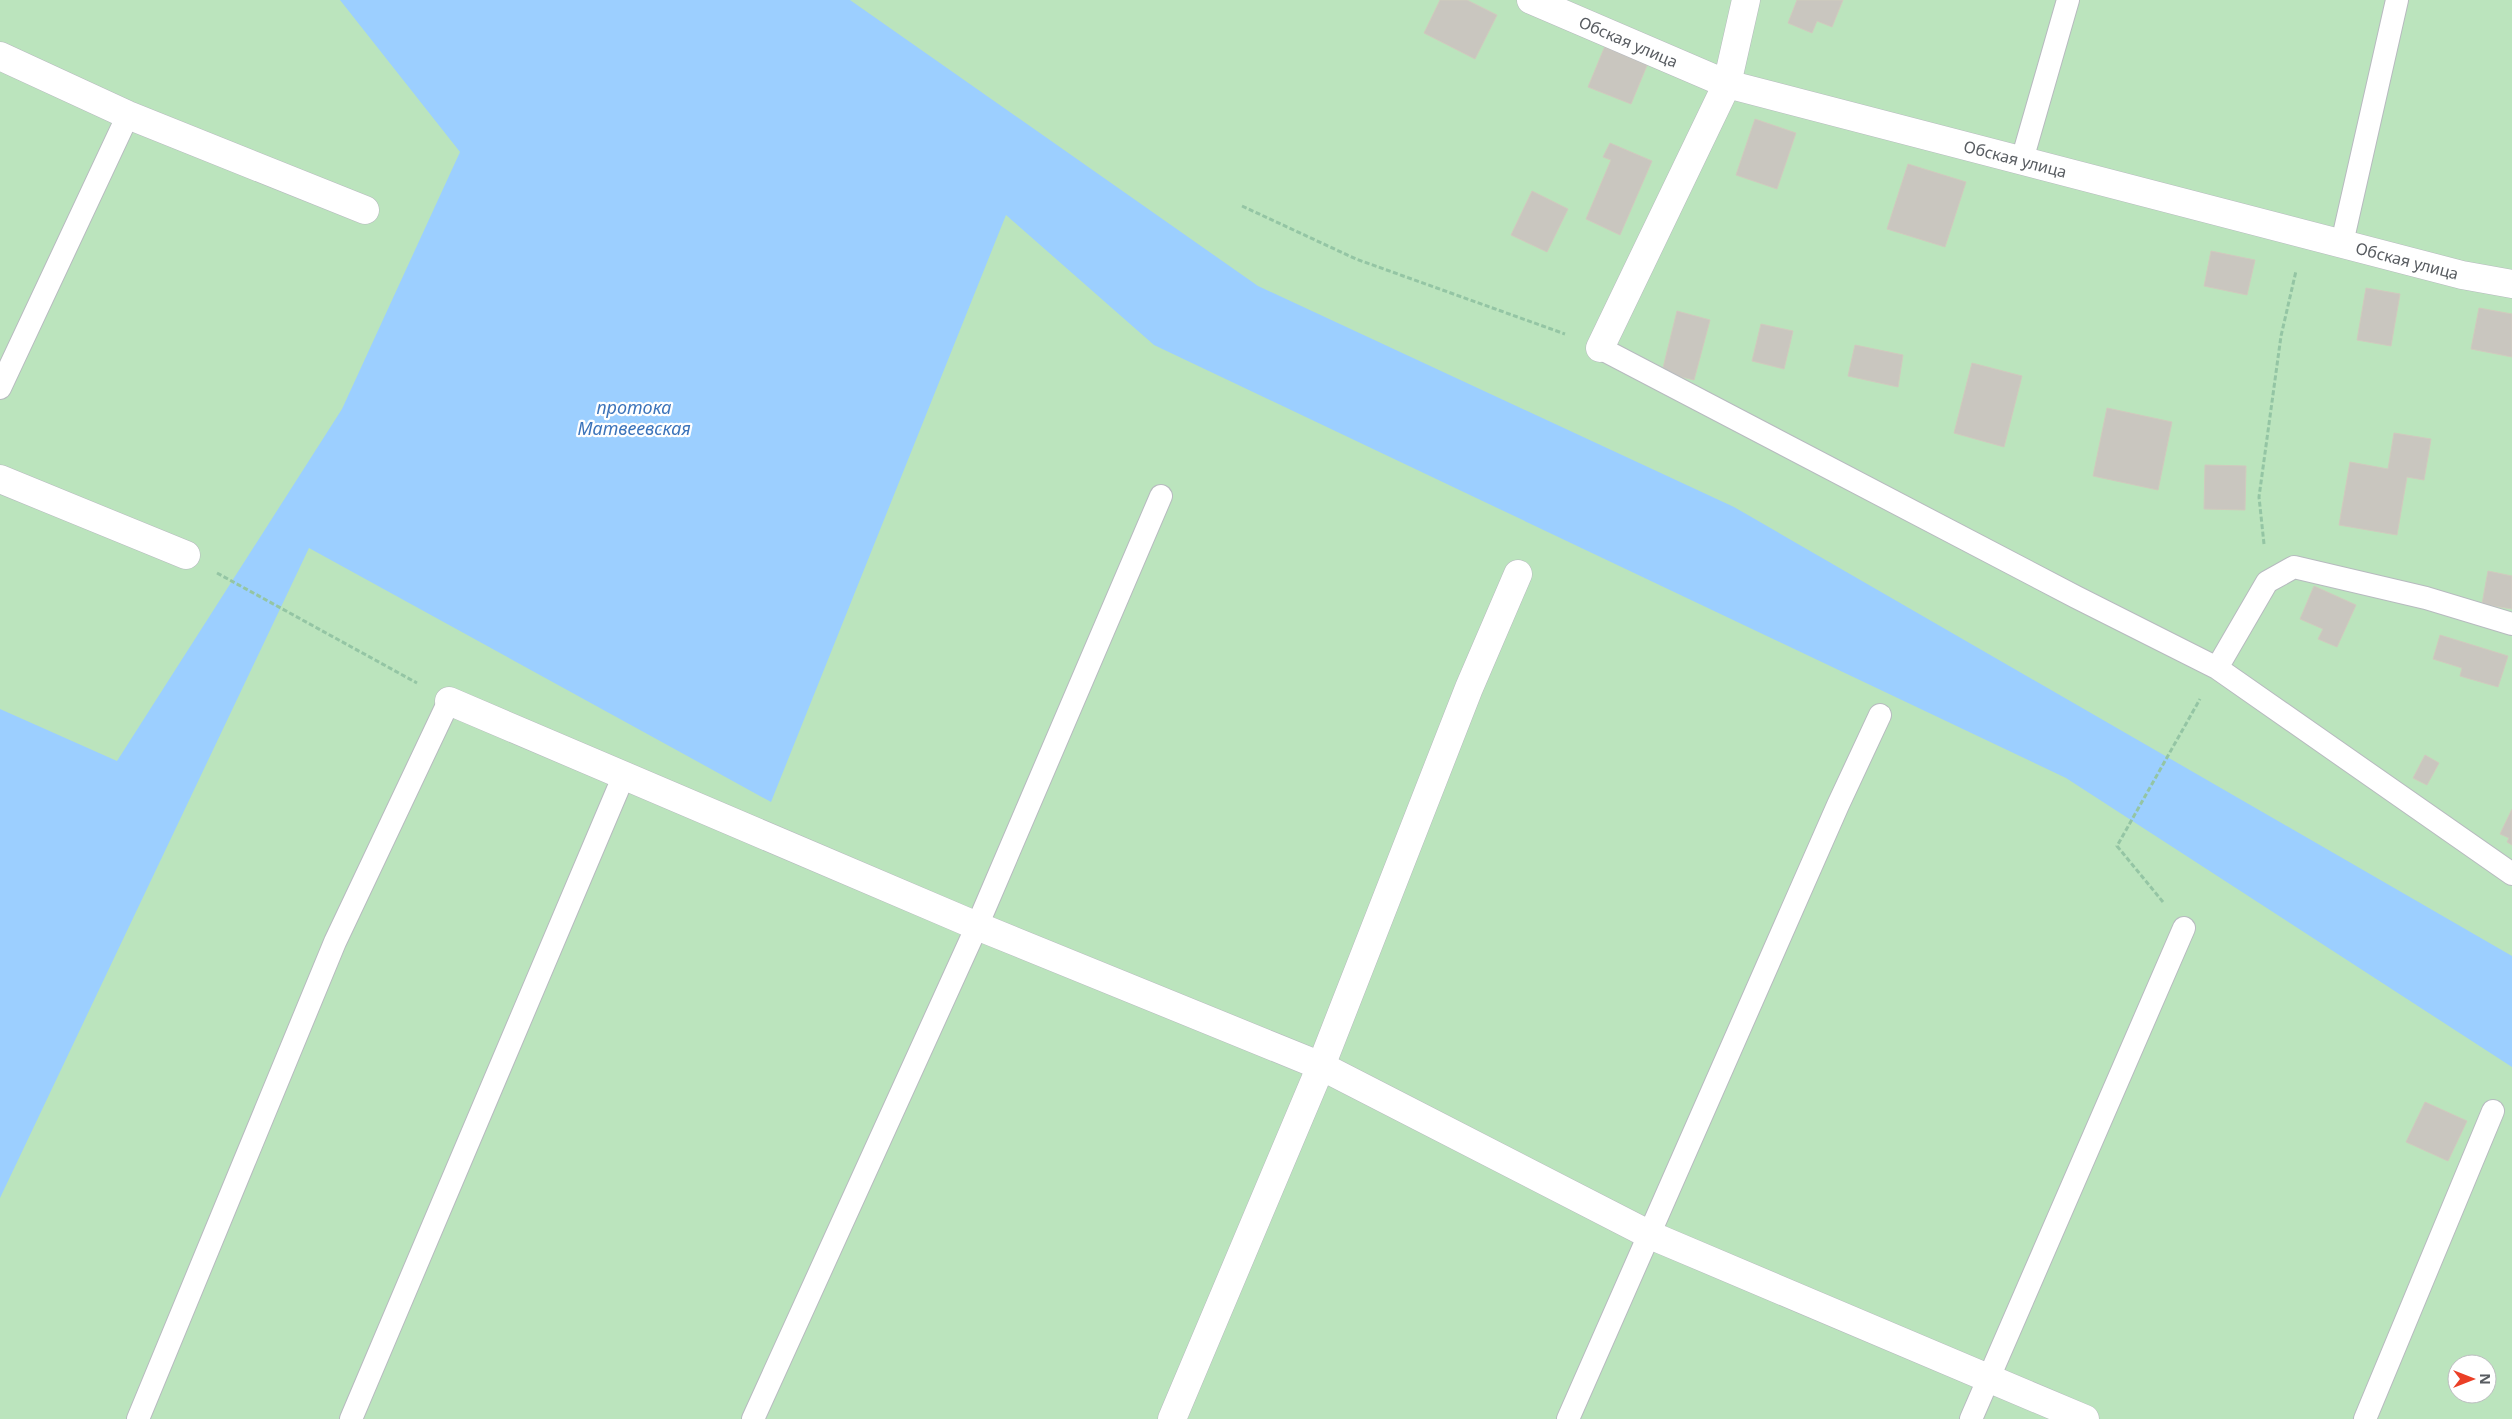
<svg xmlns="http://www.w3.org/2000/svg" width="2512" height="1419" font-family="'Noto Sans',sans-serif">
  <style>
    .green { fill: #bbe4bd; fill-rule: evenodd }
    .water { fill: #9ccfff }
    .building { fill: #c9c6bf; stroke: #d0cbbe }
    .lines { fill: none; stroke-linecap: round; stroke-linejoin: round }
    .lane-casing { stroke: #b7babf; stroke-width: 24 }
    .street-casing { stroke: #b7babf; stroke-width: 29 }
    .path { stroke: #94c5a4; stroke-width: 3; stroke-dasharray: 5 2.5; stroke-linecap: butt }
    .lane { stroke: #fff; stroke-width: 22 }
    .street { stroke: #fff; stroke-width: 28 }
    .labels { text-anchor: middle; stroke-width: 4.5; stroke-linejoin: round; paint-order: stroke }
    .street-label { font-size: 16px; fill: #585c61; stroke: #fff }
    .water-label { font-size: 18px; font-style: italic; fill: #3c74ba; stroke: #fff }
  </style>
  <rect width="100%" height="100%" fill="#eceadf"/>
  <path class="green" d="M0,0H2512V1419H0ZM2457,1364H2487V1394H2457Z"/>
  <path class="water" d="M340,0H850L1258,286L1734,507L2512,956V1067L2066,778L1154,345L1006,215L771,802L309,548L0,1198V709L117,761L342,409L460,152Z"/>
  <path class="building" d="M1440,0H1467L1497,15L1475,59L1424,33Z
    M1797,0H1843L1832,27L1817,21L1812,33L1788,23Z
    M1605,46L1648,63L1631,104L1588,87Z
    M1755,119L1796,133L1777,189L1736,175Z
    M1610,143L1652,161L1620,235L1586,219L1611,160L1603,157Z
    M1908,164L1966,182L1945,247L1887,229Z
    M1532,191L1568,209L1547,252L1511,235Z
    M2211,251L2255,260L2247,295L2204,286Z
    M2366,288L2400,294L2391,346L2357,340Z
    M2479,308L2512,314V357L2471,349Z
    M1677,311L1710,320L1694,380L1662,372Z
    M1761,324L1793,331L1784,369L1752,361Z
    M1855,345L1903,355L1898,387L1848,376Z
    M1972,363L2022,376L2004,447L1954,433Z
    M2107,408L2172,422L2158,490L2093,476Z
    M2394,433L2431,439L2424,480L2407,477L2397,535L2339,525L2350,462L2388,469Z
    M2205,465L2246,466L2245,510L2204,509Z
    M2488,571L2512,576V609L2482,604Z
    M2314,586L2356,605L2337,647L2318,639L2323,629L2300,619Z
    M2440,635L2508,656L2498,687L2460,676L2462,668L2433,659Z
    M2425,755L2439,763L2427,785L2413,778Z
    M2512,809V845L2507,842L2509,838L2500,834Z
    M2425,1102L2467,1121L2448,1161L2406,1142Z"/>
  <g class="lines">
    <g class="lane-casing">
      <path id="lane" d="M2022,160L2068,0
        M2342,243L2397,0
        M1600,348L2076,597L2217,668L2267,582L2294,567L2426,598L2512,624
        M0,388L128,115
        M2217,668L2512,874
        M138,1419L335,942L449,701
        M351,1419L624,775
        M753,1419L977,926L1161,496
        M1568,1419L1838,805L1880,715
        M1971,1419L2184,928
        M2365,1419L2493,1111"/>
    </g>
    <g class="street-casing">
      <g id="street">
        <path id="s1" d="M1531,0L1727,84L2462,275L2512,284"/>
        <path d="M0,56L128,115L365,210"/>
        <path d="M1600,348L1727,84L1746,0"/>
        <path d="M0,479L186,555"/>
        <path d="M449,701L977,926L1321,1066L1650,1235L2085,1419"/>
        <path d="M1172,1419L1321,1066L1469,688L1518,574"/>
      </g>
    </g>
    <path class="path" d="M1242,206L1356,259L1565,334
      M2264,544L2259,497L2281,336L2296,271
      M217,573L417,683
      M2163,902L2117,846L2200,699"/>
    <use href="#lane" class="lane"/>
    <use href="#street" class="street"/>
  </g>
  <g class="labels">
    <g class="street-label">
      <text dy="6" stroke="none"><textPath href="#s1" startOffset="106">Обская улица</textPath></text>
      <text dy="6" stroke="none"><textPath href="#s1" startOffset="511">Обская улица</textPath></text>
      <text dy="6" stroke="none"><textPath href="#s1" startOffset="916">Обская улица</textPath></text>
    </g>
    <g class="water-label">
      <text x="634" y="414">протока<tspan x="634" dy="21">Матвеевская</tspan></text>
    </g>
  </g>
  <g transform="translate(2472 1379) rotate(90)"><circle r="24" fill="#ffffff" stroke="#bcbec0"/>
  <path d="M0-4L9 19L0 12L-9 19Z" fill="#eb3f26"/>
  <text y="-8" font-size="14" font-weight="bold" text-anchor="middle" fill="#585c61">N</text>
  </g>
</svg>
